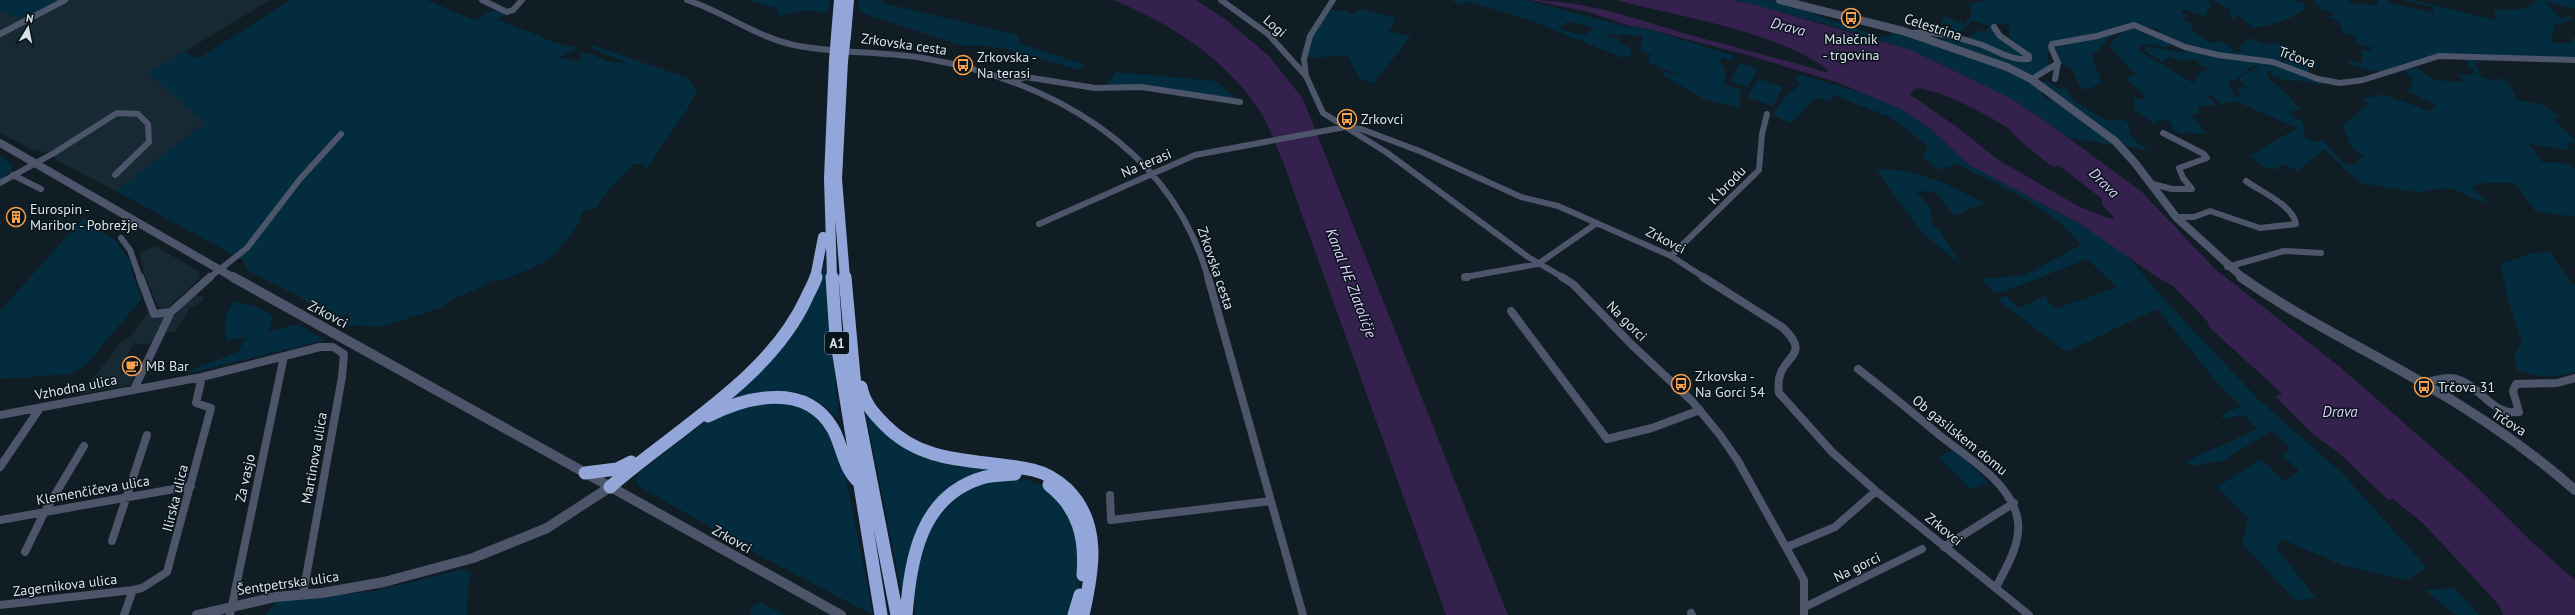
<svg xmlns="http://www.w3.org/2000/svg" width="2575" height="615" font-family="'PT Sans',sans-serif">
  <style>
    .built { fill: #172a34 }
    .green { fill: #032c3f; fill-rule: evenodd }
    .water { fill: #35214d; fill-rule: evenodd }
    .lines { fill: none; stroke-linecap: round; stroke-linejoin: round }
    .minor-far1 { stroke: #4d556a; stroke-width: 6 }
    .minor { stroke: #4d556a; stroke-width: 8 }
    .tertiary-far1 { stroke: #4d556a; stroke-width: 8 }
    .tertiary { stroke: #4d556a; stroke-width: 10 }
    .motorway-far1 { stroke: #93a6da; stroke-width: 10 }
    .motorway { stroke: #93a6da; stroke-width: 13 }
    .motorway-bridge { stroke: #93a6da; stroke-width: 10 }
    .labels { text-anchor: middle; stroke-width: 3; stroke-linejoin: round; paint-order: stroke }
    .shield { fill: #08141b; stroke: #9ba5aa; stroke-width: 1 }
    .shield-label { font-size: 13px; font-weight: bold; fill: #dae3e7 }
    .street-label { font-size: 14px; fill: #dae3e7; stroke: #08141b }
    .poi-label { font-size: 14px; fill: #dae3e7; stroke: #08141b; text-anchor: start }
    .water-label { font-size: 15px; font-style: italic; fill: #dfcdfb; stroke: #08141b }
  </style>
  <rect width="100%" height="100%" fill="#111d24"/>
  <path class="built" d="M67,0H270L149,73L205,123L116,191L56,160L55,157L48,153L31,149L0,133V12L30,19Z
    M155,246L200,272L199,279L165,310H160L153,295L143,270L140,252Z
    M192,296L205,297L199,304L190,307L175,332L166,333L170,323L181,307Z
    M148,313L154,318L165,315L152,343L133,345L120,372L136,370L130,385L81,394L122,341L129,338Z"/>
  <path class="green" d="M0,0H61L26,19L0,12Z
    M290,0H427L474,20L496,9L506,14L497,19L557,43L578,48L559,57L578,62L581,53L585,52L607,61L626,63L589,47L591,45L688,78L697,90C688,114 670,131 657,153C653,159 653,164 647,168L641,164H633L601,199L597,207L582,212L578,225L567,240L550,258L537,266L503,280L490,281L486,285L453,299L441,308L403,320L380,327L349,325L347,323L349,312L337,320L300,297L248,271L243,260L116,191L205,123L148,73L183,52L198,59Z
    M746,0H830L828,13L805,10L778,16L777,8Z
    M859,0H881L883,3L1017,35L1021,44L1084,64L1079,70C1046,62 996,41 963,46L859,12Z
    M1450,0H1525L1629,27L1644,28L1735,56L1732,60L1723,58L1720,61L1725,71L1724,75L1727,77L1723,84L1741,90L1739,108L1704,99L1661,74L1665,75L1659,71H1662L1686,78L1646,62L1652,55L1641,52L1643,35L1633,36L1624,34L1621,36L1606,33V35L1620,39L1618,43L1631,48L1630,56L1623,58L1532,21L1466,1L1463,5ZM1568,21L1594,28L1585,35L1559,29Z
    M1732,0H1773L1775,3V0L1815,10L1814,15L1884,37L1891,36L1892,31L2017,74L2043,91L2042,95L2047,100L2059,102L2114,145L2070,138L2012,99L1911,50L1822,23Z
    M1991,0H2206L2211,5L2205,17L2182,9L2181,12L2189,17H2180L2194,26L2191,30L2212,44L2218,40L2229,45L2235,52H2245L2238,48L2249,38L2265,44L2275,43L2291,46L2280,63C2238,55 2196,54 2158,33L2160,31L2158,29L2128,24L2101,33L2052,42L2049,44L2050,50L2048,53V63L2052,66L2033,75L1925,36L1974,44L2022,61L2032,60L2010,38L2008,24L2000,23L1995,26H1991L1998,36L2027,56V59L1968,41L1967,39L1979,30L1985,32L1989,26L1972,20C1967,26 1959,34 1950,33L1952,25L1941,23L1944,16L1964,24L1972,15L1969,4Z
    M2213,0H2294L2303,3L2306,7C2301,17 2265,27 2253,28L2239,15L2233,21L2229,9Z
    M2314,0H2347L2352,4L2377,5L2378,0H2388V3L2434,13L2433,7L2402,0H2412L2496,20L2494,11L2496,9L2519,10L2534,4L2535,0H2575V9L2545,2L2562,19L2569,16L2574,19L2555,25L2551,40L2556,43L2573,42L2571,39L2575,38V59L2429,57L2379,72L2346,63L2352,61L2365,65L2360,62L2363,59L2361,50H2372L2373,47L2358,45L2354,38L2358,36L2343,33L2338,21L2327,16H2334L2333,13L2327,10L2318,11L2323,8L2316,5Z
    M1361,9L1396,18L1393,26L1388,28L1389,31L1411,36L1373,84L1360,79L1347,55L1311,58L1300,55L1316,21L1324,19L1331,10L1347,11L1350,14L1356,13Z
    M2132,26L2173,45L2169,44L2170,47L2145,44L2138,47L2141,52L2193,83L2201,71H2208L2206,67L2200,66L2197,60L2181,61L2169,56L2163,62L2144,51L2146,46L2180,52L2195,50L2270,63L2325,82L2318,85C2302,77 2292,85 2275,76L2272,78L2271,71L2267,72L2268,78L2284,91L2300,109L2289,112L2295,119H2301L2306,130L2303,134L2304,137L2312,141H2324L2341,161L2349,165L2356,164L2358,159L2364,157L2351,146L2343,126L2367,104L2363,99L2384,94L2430,112L2436,105L2408,91L2413,85L2410,81L2414,80L2401,68L2414,66L2433,80L2463,82L2459,74L2476,75L2465,59L2482,61L2483,63H2475L2477,68L2482,69L2478,70L2481,77L2492,81L2493,78L2500,82V78L2509,80L2504,82L2509,83L2517,100L2544,105L2560,118L2553,119L2575,140V143L2566,144L2570,149L2567,150L2529,144L2542,162L2566,163L2575,169V217L2535,211L2515,183H2484L2472,186L2487,203C2468,200 2460,186 2437,189C2431,189 2427,189 2423,193L2360,183L2324,149L2298,171L2281,164L2275,170L2265,168L2250,156L2297,128L2235,101L2221,104L2211,95L2207,96L2216,105L2198,106V110L2201,113L2192,115L2205,133L2194,134L2186,132L2182,135L2170,128L2173,125L2169,121L2159,120L2155,124L2135,110L2133,96L2138,99L2147,98L2126,78L2136,75L2109,46L2119,35L2120,29ZM2257,65L2259,67L2252,69L2257,73L2250,70L2237,81L2243,82L2246,87L2237,88L2242,96H2234L2228,81C2242,80 2245,67 2257,65Z
    M2114,33L2096,52L2091,53L2102,83L2086,90L2080,87L2071,68L2059,64L2053,46Z
    M2293,56L2302,63L2312,62L2321,68L2312,65L2307,74L2283,64L2287,57Z
    M1741,63L1759,69L1747,87L1730,81Z
    M1115,72L1216,81L1235,98L1107,85Z
    M1798,74L1866,94L1901,108L1932,130L1969,165L2079,223L2124,252L2163,298L2258,399L2342,473L2427,568L2407,580L2341,565L2282,539L2276,547L2316,598L2296,601L2242,544L2248,518L2217,487L2261,459L2285,482L2299,470L2282,456L2291,448L2271,431L2223,461L2190,466L2187,461L2257,429L2244,415L2224,419L2220,416L2241,406L2222,388L2157,309L2066,352L1997,299L2006,296L2020,308L2044,296L2055,309L2117,287L2087,259L2006,291L1996,293L1980,279L2025,275L2081,245C2051,206 2000,186 1957,164L1937,170L1922,155L1929,147L1890,117L1833,95L1832,101L1815,98L1791,123L1773,115L1787,94H1789L1800,84L1796,79Z
    M1758,79L1783,87L1773,106L1747,97Z
    M2048,81L2059,89H2067C2070,103 2097,114 2108,121C2116,121 2123,116 2129,124V135L2136,139L2138,144L2152,151L2124,146L2102,126L2046,86L2044,82Z
    M0,156L13,165L11,171L0,180Z
    M1876,169C1918,169 1947,183 1984,203L1954,216L1935,192L1916,191L1931,209L1932,225L1940,231L1960,264L1921,232Z
    M84,217L101,232L113,238L131,262L132,273L142,298L87,364L71,374L0,379V311Z
    M2550,252L2571,283L2575,285V372C2555,379 2537,377 2517,370L2514,356L2522,342L2507,297L2501,264L2532,253Z
    M823,266H825L839,421C810,383 769,386 729,400L759,369Z
    M234,301L257,307L273,316L268,332L297,324L325,340L189,373L193,369L238,352L246,337L226,340V314Z
    M763,398L810,410L832,438L846,477L873,615L768,560L637,485L636,478L639,473L707,420Z
    M866,414L924,457L955,466L996,470C982,476 964,480 950,488C914,508 910,556 904,592L902,593Z
    M1955,449L1988,482L1971,490L1938,457Z
    M1019,478C1031,481 1043,484 1053,492C1075,510 1085,559 1079,586C1077,596 1074,605 1071,615H916L913,585L929,528L944,510L966,490L996,480Z
    M464,569L471,574L468,583L467,615H266L277,601L375,591Z
    M2454,588L2479,615H2456L2425,590Z
    M763,603L784,615H750C751,606 754,603 763,603Z"/>
  <path class="water" d="M1113,0H1196L1225,19L1269,56L1303,99L1508,615H1446L1282,159C1274,141 1267,120 1255,104C1220,55 1168,22 1113,0Z
    M1529,0C1587,0 1638,20 1694,36C1737,48 1782,59 1825,72L1829,71C1779,31 1679,17 1616,0H1732L1756,5L1911,50L2012,99L2051,125L2142,192L2215,269L2340,367L2475,485L2534,544L2575,580V615H2503L2498,604L2424,524L2393,499L2388,500L2338,452L2315,436L2275,396L2282,394L2275,387L2211,329L2207,321L2173,286L2157,277L2079,223L1969,165L1932,130L1903,110L1839,83L1754,57L1644,28L1630,26L1585,11ZM1917,88C1946,92 1984,113 2009,129C2014,137 2046,163 2055,168L2056,165L2060,166L2102,199V205L2116,219L2108,218L2078,206L2000,161L1954,125L1909,94Z"/>
  <g class="lines">
    <path class="minor-far1" d="M482,0L507,12L513,10L522,0
      M687,0C724,12 756,37 794,45C836,54 880,51 923,58C1049,80 1171,146 1208,278
      M1221,0L1268,34L1306,76
      M1333,0L1310,36L1304,59L1306,76L1323,113L1386,152L1528,257L1564,278
      M1911,33C1933,30 1961,38 1982,45C1998,51 2011,61 2029,59V56L2000,36L1994,27
      M0,34L65,0
      M2032,79L2058,63
      M2055,79L2058,63L2051,47L2052,44L2097,36L2134,25L2185,47L2218,55L2273,62L2318,79L2340,83L2363,80L2439,56L2575,60
      M1012,82L1026,77L1095,88L1141,87L1240,102
      M13,175L41,189
      M0,183L54,153L117,113L138,114L148,124L149,142L115,175
      M2149,183L2172,189H2192L2183,178L2179,168L2207,158L2204,154L2163,133
      M2176,217H2194L2210,211L2260,228L2296,224C2293,205 2261,192 2246,181
      M1039,224L1195,155L1345,127L1361,129L1422,152L1521,197L1558,206L1671,256L1705,278
      M121,238L130,250L140,278
      M1671,256L1759,170L1762,134L1767,114
      M2227,267L2284,251L2321,253
      M1465,277L1538,264L1597,223
      M209,278L247,248L300,179L341,134"/>
    <path class="minor" d="M140,277L154,314L171,312
      M1208,277L1303,615
      M1465,277H1467
      M1562,277L1573,284L1632,345L1692,401L1720,435L1738,461L1804,580V615
      M1703,277L1782,327C1817,360 1773,353 1779,393L1832,452L1876,491L2029,615
      M1511,311L1607,439L1652,428L1700,410
      M1858,369C1885,390 1912,412 1938,434C1966,457 2007,479 2017,516C2023,541 2007,566 1996,587
      M2423,383C2433,381 2446,376 2457,379C2481,386 2492,416 2519,412L2513,391L2516,384L2557,383L2575,378
      M134,389L171,312L210,277
      M0,415L202,377L320,347H333L344,354L342,377L303,594
      M0,467L40,408
      M1110,495L1111,520L1271,501
      M0,520L191,486
      M112,541L147,435
      M1787,547L1835,527L1876,491
      M1944,547L2014,503
      M25,552L44,513L84,446
      M0,605L133,590L142,588L167,572L211,408L196,403L202,377
      M1805,607L1922,549
      M1691,613L1692,615
      M124,615L133,590
      M230,615L284,356"/>
    <path class="tertiary-far1" d="M1780,0L1903,31L2007,67L2031,79L2115,141L2135,163L2176,217L2243,278
      M0,143L234,278"/>
    <path class="tertiary" d="M233,277L841,615
      M2241,277C2298,317 2361,347 2421,382C2476,413 2528,449 2575,490
      M197,615L275,597L322,593L384,582L473,558L547,528L610,487"/>
    <path class="motorway-far1" d="M846,35L849,0
      M836,36L839,0
      M843,61L837,179L845,278
      M815,278L823,237
      M832,278L829,178L834,61"/>
    <path class="motorway" d="M832,277L836,337L881,615
      M845,277L857,409L897,615
      M861,387C864,403 874,414 885,425C926,467 980,458 1033,470C1046,473 1057,480 1067,489C1102,524 1093,571 1083,615
      M708,416C748,396 806,382 833,429C843,447 843,468 860,483
      M585,473L617,469L631,462
      M1049,485C1079,508 1086,539 1083,575
      M610,487C675,430 769,379 806,299C809,292 814,284 816,277
      M906,615C911,558 920,495 985,477C994,475 1005,475 1015,474
      M1074,615L1080,595"/>
    <path class="motorway-bridge" d="M834,61L836,36
      M843,61L846,35"/>
  </g>
  <defs>
    <g id="bus-ring" transform="scale(1)"><circle r="9.5" fill="#08141b" stroke="#f8a04b" stroke-width="1.5"/><path d="M-5-6H5V4H4V6H2V4H-2V6H-4V4H-5ZM-3.5-4V0h7V-4ZM-3.5 1.2v1.5H-2V1.2ZM2 1.2v1.5H3.5V1.2Z" fill="#f8a04b"/></g>
    <g id="building-ring" transform="scale(1)"><circle r="9.5" fill="#08141b" stroke="#f8a04b" stroke-width="1.5"/><path d="M-4-6H4V6H1V3H-1V6H-4ZM-2.5-4.3h1.7v1.8h-1.7ZM.8-4.3h1.7v1.8H.8ZM-2.5-1h1.7V.8h-1.7ZM.8-1h1.7V.8H.8Z" fill="#f8a04b"/></g>
    <g id="cafe-ring" transform="scale(1)"><circle r="9.5" fill="#08141b" stroke="#f8a04b" stroke-width="1.5"/><path d="M-5.5-4.5H6V0H3Q3 3.5 0 3.5H-2.5Q-5.5 3.5-5.5 0ZM3-3.2v2h1.7v-2ZM-6 4.5H4V6H-6Z" fill="#f8a04b"/></g>
  </defs>
  <g fill-rule="evenodd">
    <use href="#bus-ring" x="1851" y="18"/>
    <use href="#bus-ring" x="963" y="65"/>
    <use href="#bus-ring" x="1347" y="119"/>
    <use href="#building-ring" x="16" y="217"/>
    <use href="#cafe-ring" x="132" y="366"/>
    <use href="#bus-ring" x="1681" y="384"/>
    <use href="#bus-ring" x="2424" y="387"/>
  </g>
  <g class="labels">
    <rect class="shield" x="825" y="332" width="24" height="22" rx="3"/>
    <g class="shield-label">
      <text x="837" y="348">A1</text>
    </g>
    <g class="street-label">
      <text transform="translate(1275 26) rotate(41)" y="5">Logi</text>
      <text transform="translate(1933 27) rotate(18)" y="5">Celestrina</text>
      <text transform="translate(904 44) rotate(8)" y="5">Zrkovska cesta</text>
      <text transform="translate(2297 57) rotate(20)" y="5">Trčova</text>
      <text transform="translate(1146 163) rotate(-23)" y="5">Na terasi</text>
      <text transform="translate(1727 185) rotate(-46)" y="5">K brodu</text>
      <text transform="translate(1666 240) rotate(27)" y="5">Zrkovci</text>
      <text transform="translate(1216 268) rotate(71)" y="5">Zrkovska cesta</text>
      <text transform="translate(328 314) rotate(28)" y="5">Zrkovci</text>
      <text transform="translate(1627 321) rotate(45)" y="5">Na gorci</text>
      <text transform="translate(76 387) rotate(-11)" y="5">Vzhodna ulica</text>
      <text transform="translate(2509 422) rotate(33)" y="5">Trčova</text>
      <text transform="translate(1960 435) rotate(39)" y="5">Ob gasilskem domu</text>
      <text transform="translate(314 458) rotate(-80)" y="5">Martinova ulica</text>
      <text transform="translate(245 478) rotate(-78)" y="5">Za vasjo</text>
      <text transform="translate(93 490) rotate(-10)" y="5">Klemenčičeva ulica</text>
      <text transform="translate(175 498) rotate(-76)" y="5">Ilirska ulica</text>
      <text transform="translate(1944 529) rotate(39)" y="5">Zrkovci</text>
      <text transform="translate(732 539) rotate(29)" y="5">Zrkovci</text>
      <text transform="translate(1857 567) rotate(-26)" y="5">Na gorci</text>
      <text transform="translate(288 583) rotate(-8)" y="5">Šentpetrska ulica</text>
      <text transform="translate(65 585) rotate(-7)" y="5">Zagernikova ulica</text>
    </g>
    <g class="poi-label">
      <text x="1851" y="44" text-anchor="middle">Malečnik<tspan x="1851" dy="16">- trgovina</tspan></text>
      <text x="977" y="62">Zrkovska -<tspan x="977" dy="16">Na terasi</tspan></text>
      <text x="1361" y="124">Zrkovci</text>
      <text x="30" y="214">Eurospin -<tspan x="30" dy="16">Maribor - Pobrežje</tspan></text>
      <text x="146" y="371">MB Bar</text>
      <text x="1695" y="381">Zrkovska -<tspan x="1695" dy="16">Na Gorci 54</tspan></text>
      <text x="2438" y="392">Trčova 31</text>
    </g>
    <g class="water-label">
      <text transform="translate(1788 27) rotate(15)" y="5">Drava</text>
      <text transform="translate(2104 183) rotate(45)" y="5">Drava</text>
      <text transform="translate(1351 283) rotate(69)" y="5">Kanal HE Zlatoličje</text>
      <text x="2340" y="417">Drava</text>
    </g>
  </g>
  <g transform="translate(28 28) rotate(10)" stroke="#08141b" stroke-width="3" paint-order="stroke">
  <path d="M0-3L7 15L0 10L-7 15Z" fill="#dae3e7"/>
  <text y="-6" font-size="11" font-weight="bold" text-anchor="middle" fill="#dae3e7">N</text>
  </g>
</svg>
